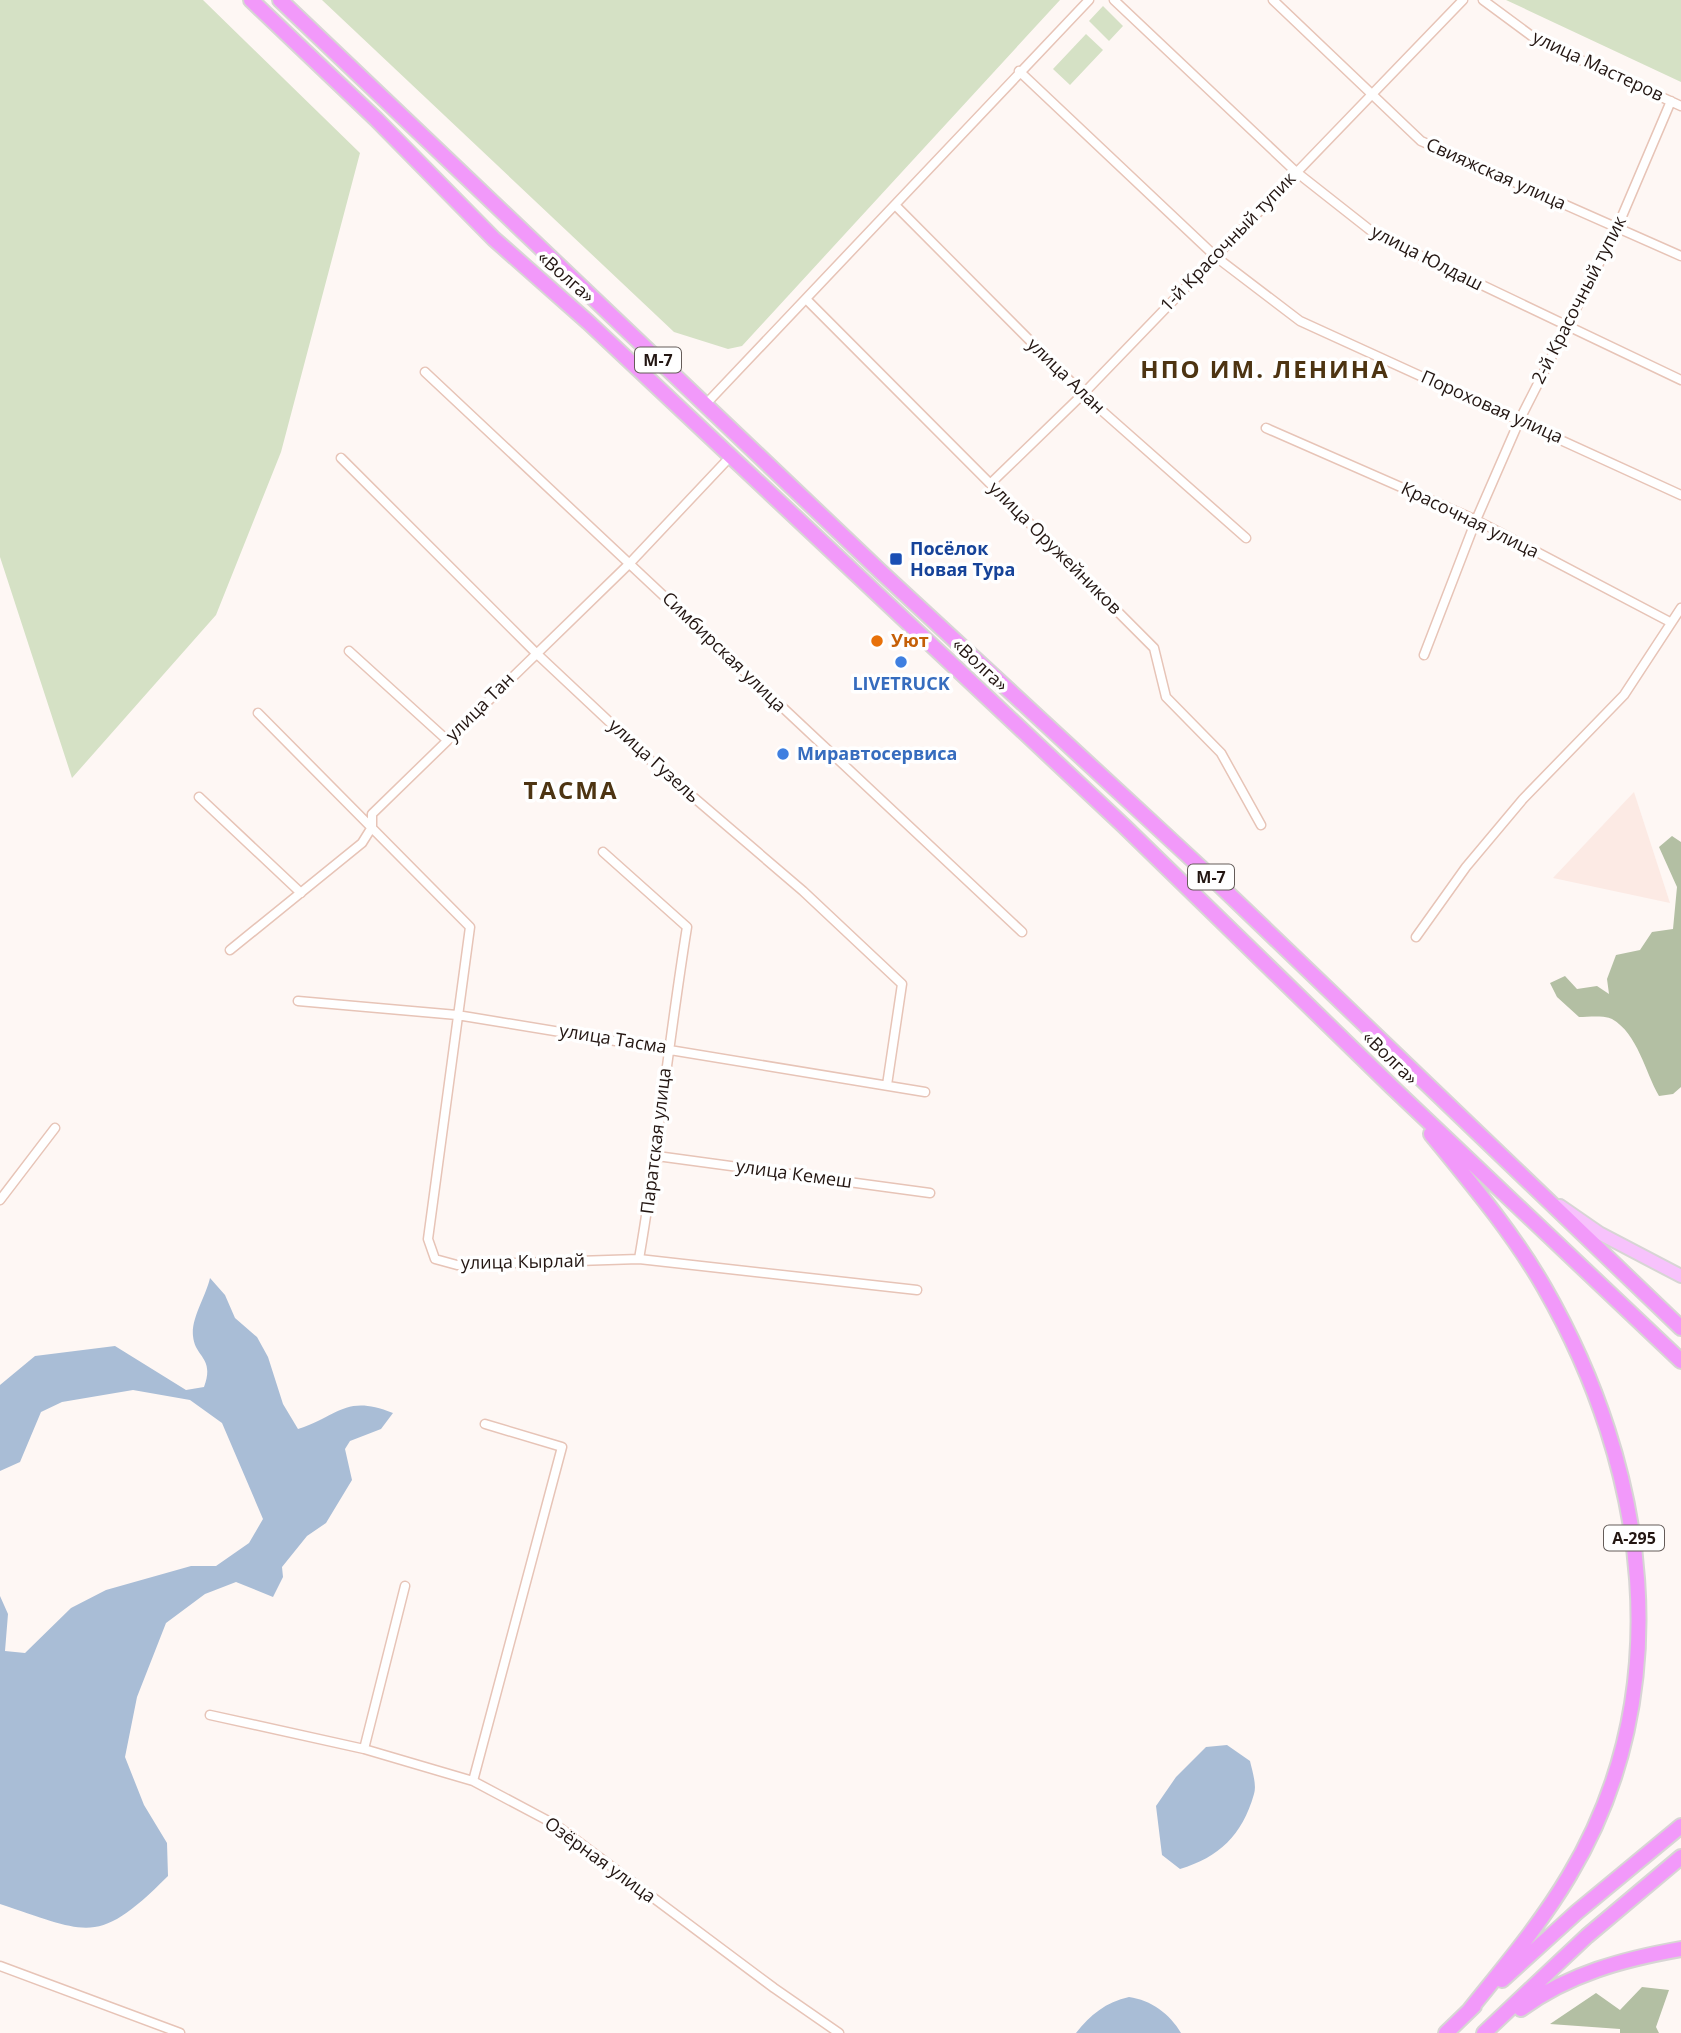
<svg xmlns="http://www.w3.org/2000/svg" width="1681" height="2033" font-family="'Open Sans',sans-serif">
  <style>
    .built { fill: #fceae4 }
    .green { fill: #d5e1c5 }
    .forest { fill: #b3bfa3 }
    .water { fill: #a9bdd6 }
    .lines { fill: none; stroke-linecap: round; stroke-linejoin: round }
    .street-casing { stroke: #e7c4b7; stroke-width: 11 }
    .primary-casing { stroke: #d7d5d4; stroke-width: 16 }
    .highway-casing { stroke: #d7d5d4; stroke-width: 18 }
    .street { stroke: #fff; stroke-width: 8 }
    .primary { stroke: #f7c2fc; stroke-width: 12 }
    .highway { stroke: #f299fa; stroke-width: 14 }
    .transit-dot { fill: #1a4fb4; stroke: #fff; stroke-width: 2.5 }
    .food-dot { fill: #e8710a; stroke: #fff; stroke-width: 2.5 }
    .shop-dot { fill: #3f7fe0; stroke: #fff; stroke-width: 2.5 }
    .labels { text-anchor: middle; stroke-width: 7; stroke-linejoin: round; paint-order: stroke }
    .shield { fill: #fff; stroke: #655c59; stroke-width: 2 }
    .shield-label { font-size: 16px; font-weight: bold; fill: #231612 }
    .street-label { font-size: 18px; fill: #231612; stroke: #fff }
    .transit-label { font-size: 18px; font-weight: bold; fill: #164399; stroke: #fff; text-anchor: start }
    .food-label { font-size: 18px; font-weight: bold; fill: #c56008; stroke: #fff; text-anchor: start }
    .shop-label { font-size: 18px; font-weight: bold; fill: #366cbe; stroke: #fff }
    .district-label { font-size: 24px; font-weight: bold; letter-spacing: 2px; fill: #4d3412; stroke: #fff }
  </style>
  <rect width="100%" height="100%" fill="#fef7f4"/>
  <path class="built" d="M1634,792L1670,903L1553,878Z"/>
  <path class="green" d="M0,0H203L360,153L281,452L216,615L72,778L0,557Z
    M322,0H1060L742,346L728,349L674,332Z
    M1506,0H1681V82Z
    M1103,6L1123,26L1109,41L1089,21Z
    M1086,34L1103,50L1070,85L1053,69Z"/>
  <path class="forest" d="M1672,836L1681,842V1087L1673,1094L1659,1096C1645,1072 1638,1034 1612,1019C1604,1015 1588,1017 1579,1017L1557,997L1550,983L1565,976L1577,989L1597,986L1609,994L1607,979L1616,955L1640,950L1652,932L1673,929L1677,887L1659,847Z
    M1642,1987L1669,1990L1656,2027L1659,2033H1620V2029L1550,2024L1596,1993L1620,2010Z"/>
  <path class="water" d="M210,1278L225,1295L235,1318L257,1337L268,1357L283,1404L298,1429C340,1415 346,1394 393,1413L381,1429L350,1441L345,1449L352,1480L326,1523L307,1536L282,1567L283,1577L273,1597L236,1582L205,1594L166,1623L137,1697L125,1757L144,1805L167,1843L168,1876C97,1947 89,1933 0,1904V1596L8,1614L5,1651L25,1653L71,1608L106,1590L191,1566H216L249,1543L263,1519L222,1423L190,1400L133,1390L62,1402L41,1412L20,1462L0,1471V1385L35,1356L115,1346L186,1390L204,1387C215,1357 195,1358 193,1336C191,1318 206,1296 210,1278Z
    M1227,1745L1250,1761C1252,1770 1257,1785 1254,1794C1242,1836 1219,1857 1180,1869L1162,1855L1156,1806L1176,1777L1206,1747Z
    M1129,1997C1151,2000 1170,2014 1181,2033H1076C1090,2015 1106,2002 1129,1997Z"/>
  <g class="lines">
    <g class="street-casing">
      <path id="street" d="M1114,0L1295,171L1375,234L1681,380
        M1273,0L1421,141L1681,256
        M1483,0L1537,40L1681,106
        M1019,71L1216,257L1300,321L1681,495
        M895,205L1083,394L1246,538
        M806,299L1154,648L1166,697L1221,753L1261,825
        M425,372L1022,932
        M705,405L1089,0
        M1266,428L1476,520L1670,622
        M341,458L536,653L650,760L803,891L902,984L887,1085
        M991,483L1083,394L1463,0
        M349,651L447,740
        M1424,655L1476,520L1520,419L1617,228L1671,101
        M258,713L470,927L428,1239L435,1259L457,1265L639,1259L917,1290
        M199,797L301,893
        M603,852L687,927C669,1038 658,1149 639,1259
        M1416,937L1466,867L1523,799L1624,695L1681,608
        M230,950L362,843L372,827V814L630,563L730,457
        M298,1001L457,1015L925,1092
        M657,1156L930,1193
        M0,1200L55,1128
        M210,1715L364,1749L473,1781L556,1825L774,1988L839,2033
        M364,1749L405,1586
        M473,1781L562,1447L485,1424
        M0,1966L180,2033"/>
    </g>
    <g class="primary-casing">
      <path id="primary" d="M1560,1206L1599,1233L1681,1276"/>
    </g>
    <g class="highway-casing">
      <path id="highway" d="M251,0L376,119L494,239L588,322L1124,826L1392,1087L1681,1361
        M280,0L881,572L1211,877L1681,1328
        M1431,1134C1470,1182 1513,1233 1544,1287C1648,1468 1680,1691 1569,1876C1540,1925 1503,1968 1468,2012
        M1502,1980L1577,1912L1681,1826
        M1521,2009C1568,1974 1624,1959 1681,1949
        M1446,2033L1474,2006
        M1484,2033L1587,1936L1681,1857"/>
    </g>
    <use href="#street" class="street"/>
    <use href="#primary" class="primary"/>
    <use href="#highway" class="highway"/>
  </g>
  <rect class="transit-dot" x="889" y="552" width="14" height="14" rx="3.5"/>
  <circle class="food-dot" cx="877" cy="641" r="7"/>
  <g class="shop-dot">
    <circle cx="901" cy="662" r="7"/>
    <circle cx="783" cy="754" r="7"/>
  </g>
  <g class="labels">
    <g class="shield">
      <rect x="635" y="347.5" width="46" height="25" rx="5"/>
      <rect x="1188" y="864.5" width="46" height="25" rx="5"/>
      <rect x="1604" y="1525.5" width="60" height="25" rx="5"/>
    </g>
    <g class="shield-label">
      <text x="658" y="366">М-7</text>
      <text x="1211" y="883">М-7</text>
      <text x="1634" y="1544">А-295</text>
    </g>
    <g class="street-label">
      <text transform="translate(1598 66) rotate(25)" y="6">улица Мастеров</text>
      <text transform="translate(1496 174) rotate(24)" y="6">Свияжская улица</text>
      <text transform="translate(1228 242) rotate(-46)" y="6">1-й Красочный тупик</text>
      <text transform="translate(1427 258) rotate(27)" y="6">улица Юлдаш</text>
      <text transform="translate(566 277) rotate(41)" y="6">«Волга»</text>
      <text transform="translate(1579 300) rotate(-63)" y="6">2-й Красочный тупик</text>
      <text transform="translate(1066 376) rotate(44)" y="6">улица Алан</text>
      <text transform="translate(1492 407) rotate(24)" y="6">Пороховая улица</text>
      <text transform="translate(1470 520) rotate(26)" y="6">Красочная улица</text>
      <text transform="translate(1055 548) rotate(45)" y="6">улица Оружейников</text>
      <text transform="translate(724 652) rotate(44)" y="6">Симбирская улица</text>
      <text transform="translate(980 665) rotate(43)" y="6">«Волга»</text>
      <text transform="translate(480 707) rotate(-45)" y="6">улица Тан</text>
      <text transform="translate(654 761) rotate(42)" y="6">улица Гузель</text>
      <text transform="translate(613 1039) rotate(9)" y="6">улица Тасма</text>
      <text transform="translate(1390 1058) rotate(44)" y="6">«Волга»</text>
      <text transform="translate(656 1141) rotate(-83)" y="6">Паратская улица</text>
      <text transform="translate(794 1174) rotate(8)" y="6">улица Кемеш</text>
      <text transform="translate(523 1262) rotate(-1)" y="6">улица Кырлай</text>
      <text transform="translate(600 1860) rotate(36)" y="6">Озёрная улица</text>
    </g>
    <g class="transit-label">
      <text x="910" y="555">Посёлок<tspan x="910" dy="21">Новая Тура</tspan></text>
    </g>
    <g class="food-label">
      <text x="891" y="647">Уют</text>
    </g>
    <g class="shop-label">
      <text x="901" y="690">LIVETRUCK</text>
      <text x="797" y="760" text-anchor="start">Миравтосервиса</text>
    </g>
    <g class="district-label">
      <text x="1265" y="378">НПО ИМ. ЛЕНИНА</text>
      <text x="571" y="799">ТАСМА</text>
    </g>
  </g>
</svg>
